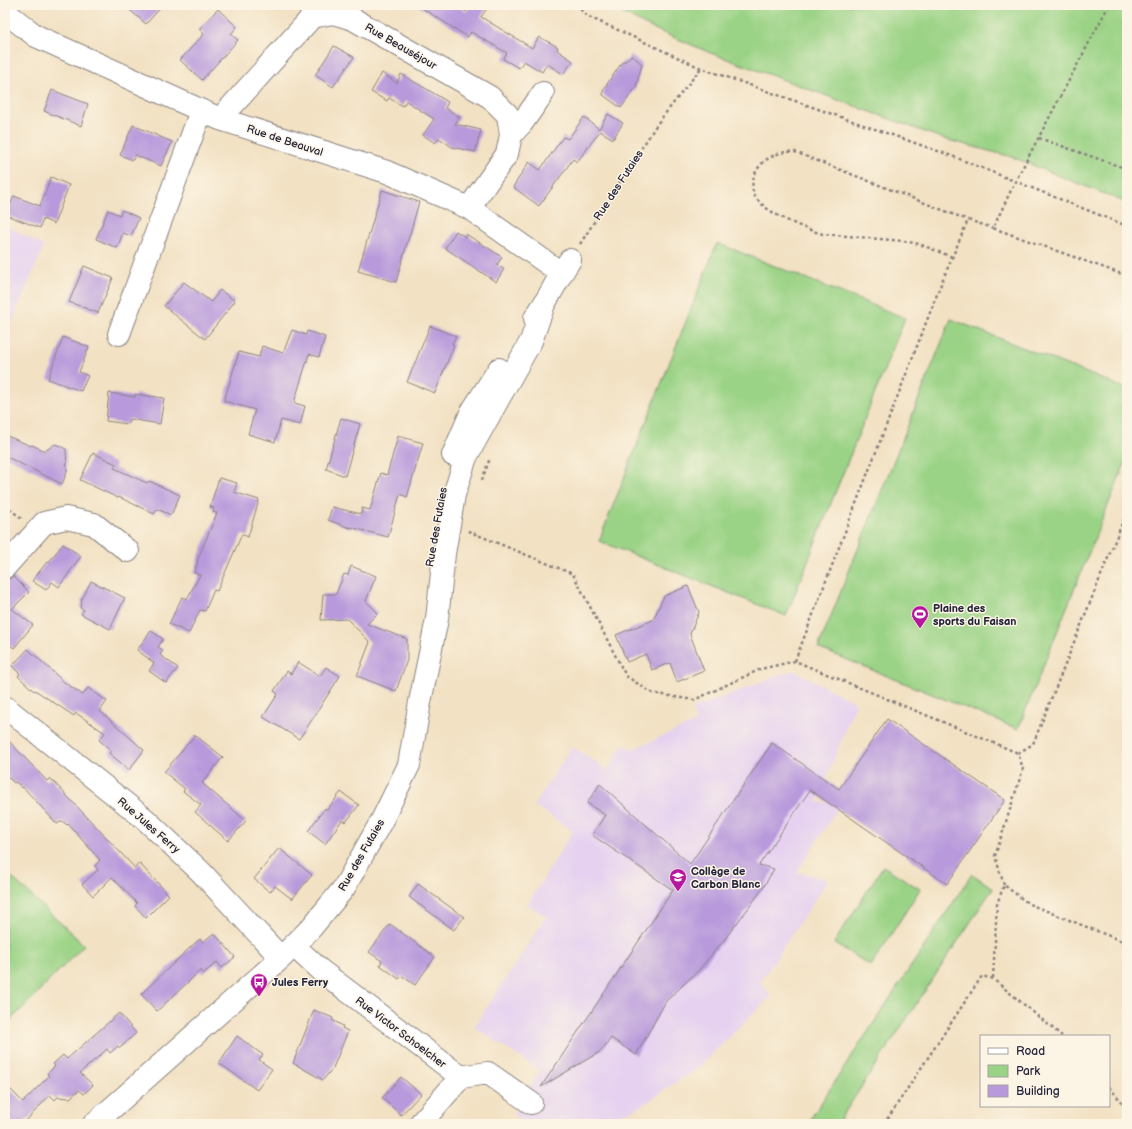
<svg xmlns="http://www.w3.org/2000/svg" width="1132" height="1129" font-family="'Balsamiq Sans',sans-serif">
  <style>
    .built { fill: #e6d2f0 }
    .green { fill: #9bd386; stroke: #5e7a60 }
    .building { fill: #b799dc }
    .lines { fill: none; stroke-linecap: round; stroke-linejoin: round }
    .minor-casing { stroke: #8a827f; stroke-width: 24 }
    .path { stroke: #8a827f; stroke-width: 2.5; stroke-dasharray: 3 3; stroke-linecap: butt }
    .minor { stroke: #fff; stroke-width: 22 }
    .labels { text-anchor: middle; stroke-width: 3; stroke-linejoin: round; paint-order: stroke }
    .street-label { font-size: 11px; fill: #22223b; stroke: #fcf5e5 }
    .poi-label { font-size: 11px; font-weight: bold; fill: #22223b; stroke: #fcf5e5; text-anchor: start }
  </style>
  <rect width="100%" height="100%" fill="#fcf5e5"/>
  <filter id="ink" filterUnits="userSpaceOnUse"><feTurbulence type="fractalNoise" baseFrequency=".025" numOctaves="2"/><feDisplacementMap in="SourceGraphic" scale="8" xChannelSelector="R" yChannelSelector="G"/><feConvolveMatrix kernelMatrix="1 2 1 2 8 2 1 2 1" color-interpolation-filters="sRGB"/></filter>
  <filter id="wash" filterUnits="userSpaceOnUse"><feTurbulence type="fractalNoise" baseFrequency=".012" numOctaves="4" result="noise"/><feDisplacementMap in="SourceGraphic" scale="16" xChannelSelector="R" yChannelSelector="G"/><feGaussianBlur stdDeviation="0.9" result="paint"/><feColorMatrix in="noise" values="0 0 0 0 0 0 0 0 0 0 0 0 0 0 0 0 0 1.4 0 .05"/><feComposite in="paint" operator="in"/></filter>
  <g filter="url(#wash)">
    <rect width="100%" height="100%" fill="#f2e1c3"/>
    <path class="built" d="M5,225L44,246L5,339Z
      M793,670L856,703L817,802L829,803L837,809L797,872L828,880L760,982L771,996L698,1068L638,1108L590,1124H526L513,1114L540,1071L474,1027L546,917L528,904L573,831L534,805L572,747L608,770L623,745L633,749L696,722L692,709Z"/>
    <path class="green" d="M608,5H1127V203L1012,157L944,139L708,52L645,25Z
      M717,243L905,318L786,616L599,541Z
      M951,319L1127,389V458L1018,729L818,648Z
      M883,866L920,889L871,966L834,943Z
      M5,871L84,945L5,1026Z
      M972,874L993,888L837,1124H820L811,1118Z"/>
    <g id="blocks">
      <path class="building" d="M124,5H163L146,24Z
        M417,5H456L466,12L471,5H489L481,17L532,48L539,37L558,47L557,50L573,61L563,74L547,64L542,72L524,61L519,68L503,59L507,53L471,32L468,37Z
        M218,9L237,27L231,34L238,40L202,80L180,60L204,34L199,29Z
        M334,46L354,57L333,87L315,75Z
        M631,55L642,64L636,87L621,108L603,95V90L623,61H626Z
        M382,73L397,83L401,74L430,91L448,102L445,108L460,117L455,124L481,130L475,152L452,147L439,138L435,143L423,135L434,119L406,101L403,106L389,98L387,101L371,92Z
        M52,90L88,104L81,126L44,111Z
        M608,114L623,123L613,139L600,131L577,162L573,159L539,206L513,187L529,162L540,170L563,137L568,139L584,117L599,129Z
        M133,125L172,142L161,166L135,155L133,160L120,155Z
        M51,177L69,185L54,224L43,219L40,228L6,215L14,196L40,206Z
        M382,190L419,202L396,282L358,271Z
        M108,210L120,215L122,210L139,218L131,236L123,233L117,248L96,239Z
        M456,231L465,237L466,234L502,257L497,265L504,269L496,282L445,248Z
        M84,266L113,278L98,313L69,302Z
        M184,282L211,302L220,290L235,301L205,339L164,306Z
        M430,326L456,336L452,344L454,345L435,393L407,382Z
        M292,330L306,335L307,331L325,337L319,357L309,354L294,403L305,406L300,425L281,420L275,442L248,434L255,410L224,401L239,352L259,357L262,346L283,353Z
        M63,337L89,347L79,372L88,376L81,391L48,379Z
        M109,393L135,397V394L164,398L160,424L129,419L128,424L106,421Z
        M341,418L360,424L345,476L326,469Z
        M5,435L31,446L32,445L45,451L55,444L66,449L67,472L62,484L5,456Z
        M398,436L423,443L407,497L400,494L388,537L350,527V528L328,520L332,507L361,514L362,508L370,510L381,473L387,475Z
        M93,453L116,464L114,468L147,483L149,481L180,495L171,515L157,509L154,514L119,497L118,498L80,480Z
        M219,478L237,483L234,492L259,500L248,537L242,534L217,591L214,590L205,611L200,610L189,633L169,624L182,597L187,599L200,575L194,573L198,561H197L217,513L213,512L214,508L210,507Z
        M63,544L81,556L59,587L52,582L46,590L32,581L47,562L48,563Z
        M351,566L376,576L366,601L378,613L367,624L407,639V660L396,691L357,676L370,642L347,619L321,620L323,594H336L344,574L348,575Z
        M13,576L29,592L12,609L33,625L14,648L5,641V579H9Z
        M91,581L125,598L110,629L81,614L84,610L80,608L82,602L81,601Z
        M688,586L699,612L690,634L704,671L677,682L670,663L652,670L646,654L627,662L616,635L653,620L664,596Z
        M151,631L163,639L158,647L163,650L160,655L178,668L166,683L149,671L154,663L137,650Z
        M28,649L64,682L83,695L88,688L107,701L100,711L144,750L129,770L109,753L111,750L99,740L105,733L76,713L74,716L35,690L34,691L18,676L20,674L12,666Z
        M298,662L320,676L326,667L340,676L322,704L316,714L299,739L263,717L278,694L274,691L287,671L291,674Z
        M887,719L1005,800L947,884L810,790L759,865L774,869L763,888L750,906L724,940L698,971L666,1001L636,1055L611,1038L601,1051L541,1087L673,890L592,835L605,815L587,803L600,784L690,864L772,743L839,789Z
        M195,735L223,757L202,783L246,821L228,841L195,812L201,805L183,791L185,789L164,772Z
        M5,737L47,781L50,778L135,868L139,863L169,895L146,918L135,906L137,903L112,877L93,896L82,884L98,870L95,866L100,860L68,824L67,825L62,821L57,824L23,787L22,788L16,782L14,783L5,774Z
        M341,792L359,805L346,822L342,820L325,844L308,831L325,808L327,810Z
        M279,848L312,875L292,899L275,886L270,892L254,879Z
        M418,884L464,917L454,930L409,897Z
        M390,924L435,957L415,985L402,976L399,979L380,965L382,961L369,952Z
        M214,933L235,957L222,968L217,962L203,974L201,970L157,1011L141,994L195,943L200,939L203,942Z
        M314,1010L333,1018L332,1020L343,1026L342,1028L348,1031L333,1068L323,1080L293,1063Z
        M119,1013L136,1033L120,1048L118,1046L110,1053L107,1049L80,1073L93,1085L84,1094L79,1090L70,1098L58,1097L55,1100L50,1095L23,1124H5V1084L23,1102L49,1076L47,1074L55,1066L53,1064L63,1055L67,1059Z
        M237,1036L263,1055L259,1060L272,1069L257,1090L219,1063Z
        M401,1077L421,1094L401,1115L382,1098Z"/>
    </g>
  </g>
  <g filter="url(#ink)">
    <use href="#blocks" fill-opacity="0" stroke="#8a827f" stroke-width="1"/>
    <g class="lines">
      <g class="minor-casing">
        <path id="minor" d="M5,12L36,36L220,119L387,172L469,208L561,273
          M220,119L312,17L333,13L353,19L490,97L508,115L511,135L507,154L469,208
          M511,135L522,123L543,93
          M535,318C548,300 557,279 570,260
          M119,334L201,111
          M453,455L471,413L499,369
          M5,567L44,523L66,518L94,524L128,551
          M5,707L145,819L201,872L281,958
          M294,946L320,970L461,1077L420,1124
          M461,1077L488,1073L531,1103
          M94,1124L281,958L311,928L344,888L382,820L409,765L420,702L437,619L444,554L454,495L466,457L531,341L543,307"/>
      </g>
      <path class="path" d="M576,5L587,16L701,68L952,156L1127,226
        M1109,5L1015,182L993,228L1127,276
        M1039,138L1127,169
        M580,244L657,124L701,68
        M952,257L919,244L904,241L823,234C804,229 768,214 756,198C752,193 752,186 753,180C757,161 777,150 795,152L968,220
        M482,480L490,458
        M5,505L22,519
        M468,531L573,574L626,676L652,693L694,700L761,669L795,661L1018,753
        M795,661L943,279L968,220L993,228
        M1018,753L1033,744L1127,511
        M1004,885L995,856L1023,769L1018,753
        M993,978L997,904L1004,885L1029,904L1127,943
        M1109,1087L1127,1108
        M884,1124L982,976L993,979L1062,1036"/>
      <use href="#minor" class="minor"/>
    </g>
  </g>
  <defs>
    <g id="stadium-pin" transform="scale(0.9)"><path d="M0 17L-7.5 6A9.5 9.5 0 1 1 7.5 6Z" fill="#b5179e" stroke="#fcf5e5"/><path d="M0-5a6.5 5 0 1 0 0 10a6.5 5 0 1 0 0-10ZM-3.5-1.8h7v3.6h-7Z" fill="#fff"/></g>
    <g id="school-pin" transform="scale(0.9)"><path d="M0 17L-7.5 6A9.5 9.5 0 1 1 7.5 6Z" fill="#b5179e" stroke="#fcf5e5"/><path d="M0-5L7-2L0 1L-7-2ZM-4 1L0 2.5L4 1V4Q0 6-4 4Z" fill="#fff"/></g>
    <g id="bus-pin" transform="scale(0.9)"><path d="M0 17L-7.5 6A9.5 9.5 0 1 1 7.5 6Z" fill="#b5179e" stroke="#fcf5e5"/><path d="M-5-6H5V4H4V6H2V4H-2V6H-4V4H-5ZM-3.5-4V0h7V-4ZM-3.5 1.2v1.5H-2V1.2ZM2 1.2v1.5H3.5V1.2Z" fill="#fff"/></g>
  </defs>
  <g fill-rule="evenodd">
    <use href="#stadium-pin" x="920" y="614"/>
    <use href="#school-pin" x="678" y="877"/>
    <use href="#bus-pin" x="259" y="982"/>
  </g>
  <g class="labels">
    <g class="street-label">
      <text transform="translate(401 46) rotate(30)" y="4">Rue Beauséjour</text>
      <text transform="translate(285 140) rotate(18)" y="4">Rue de Beauval</text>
      <text transform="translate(618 185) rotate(-57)" y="4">Rue des Futaies</text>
      <text transform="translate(436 527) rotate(-80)" y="4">Rue des Futaies</text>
      <text transform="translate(149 825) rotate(41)" y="4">Rue Jules Ferry</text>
      <text transform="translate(361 855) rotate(-60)" y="4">Rue des Futaies</text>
      <text transform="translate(401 1032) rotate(37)" y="4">Rue Victor Schoelcher</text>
    </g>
    <g class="poi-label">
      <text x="933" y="612">Plaine des<tspan x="933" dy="13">sports du Faisan</tspan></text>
      <text x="691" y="875">Collège de<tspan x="691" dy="13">Carbon Blanc</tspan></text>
      <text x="272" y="986">Jules Ferry</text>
    </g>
  </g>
  <rect width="1132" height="1129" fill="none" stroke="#fcf5e5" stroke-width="20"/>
  <rect x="980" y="1035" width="130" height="72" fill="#fcf5e5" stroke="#a5a1a1"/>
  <rect x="988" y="1048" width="20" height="6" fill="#ffffff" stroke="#a5a1a1"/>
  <text x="1016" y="1055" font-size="12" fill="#22223b">Road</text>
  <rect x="988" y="1065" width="20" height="12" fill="#9bd386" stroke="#a5a1a1"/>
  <text x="1016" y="1075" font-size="12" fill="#22223b">Park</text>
  <rect x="988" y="1085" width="20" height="12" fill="#b799dc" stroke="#a5a1a1"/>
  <text x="1016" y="1095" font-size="12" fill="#22223b">Building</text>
</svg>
